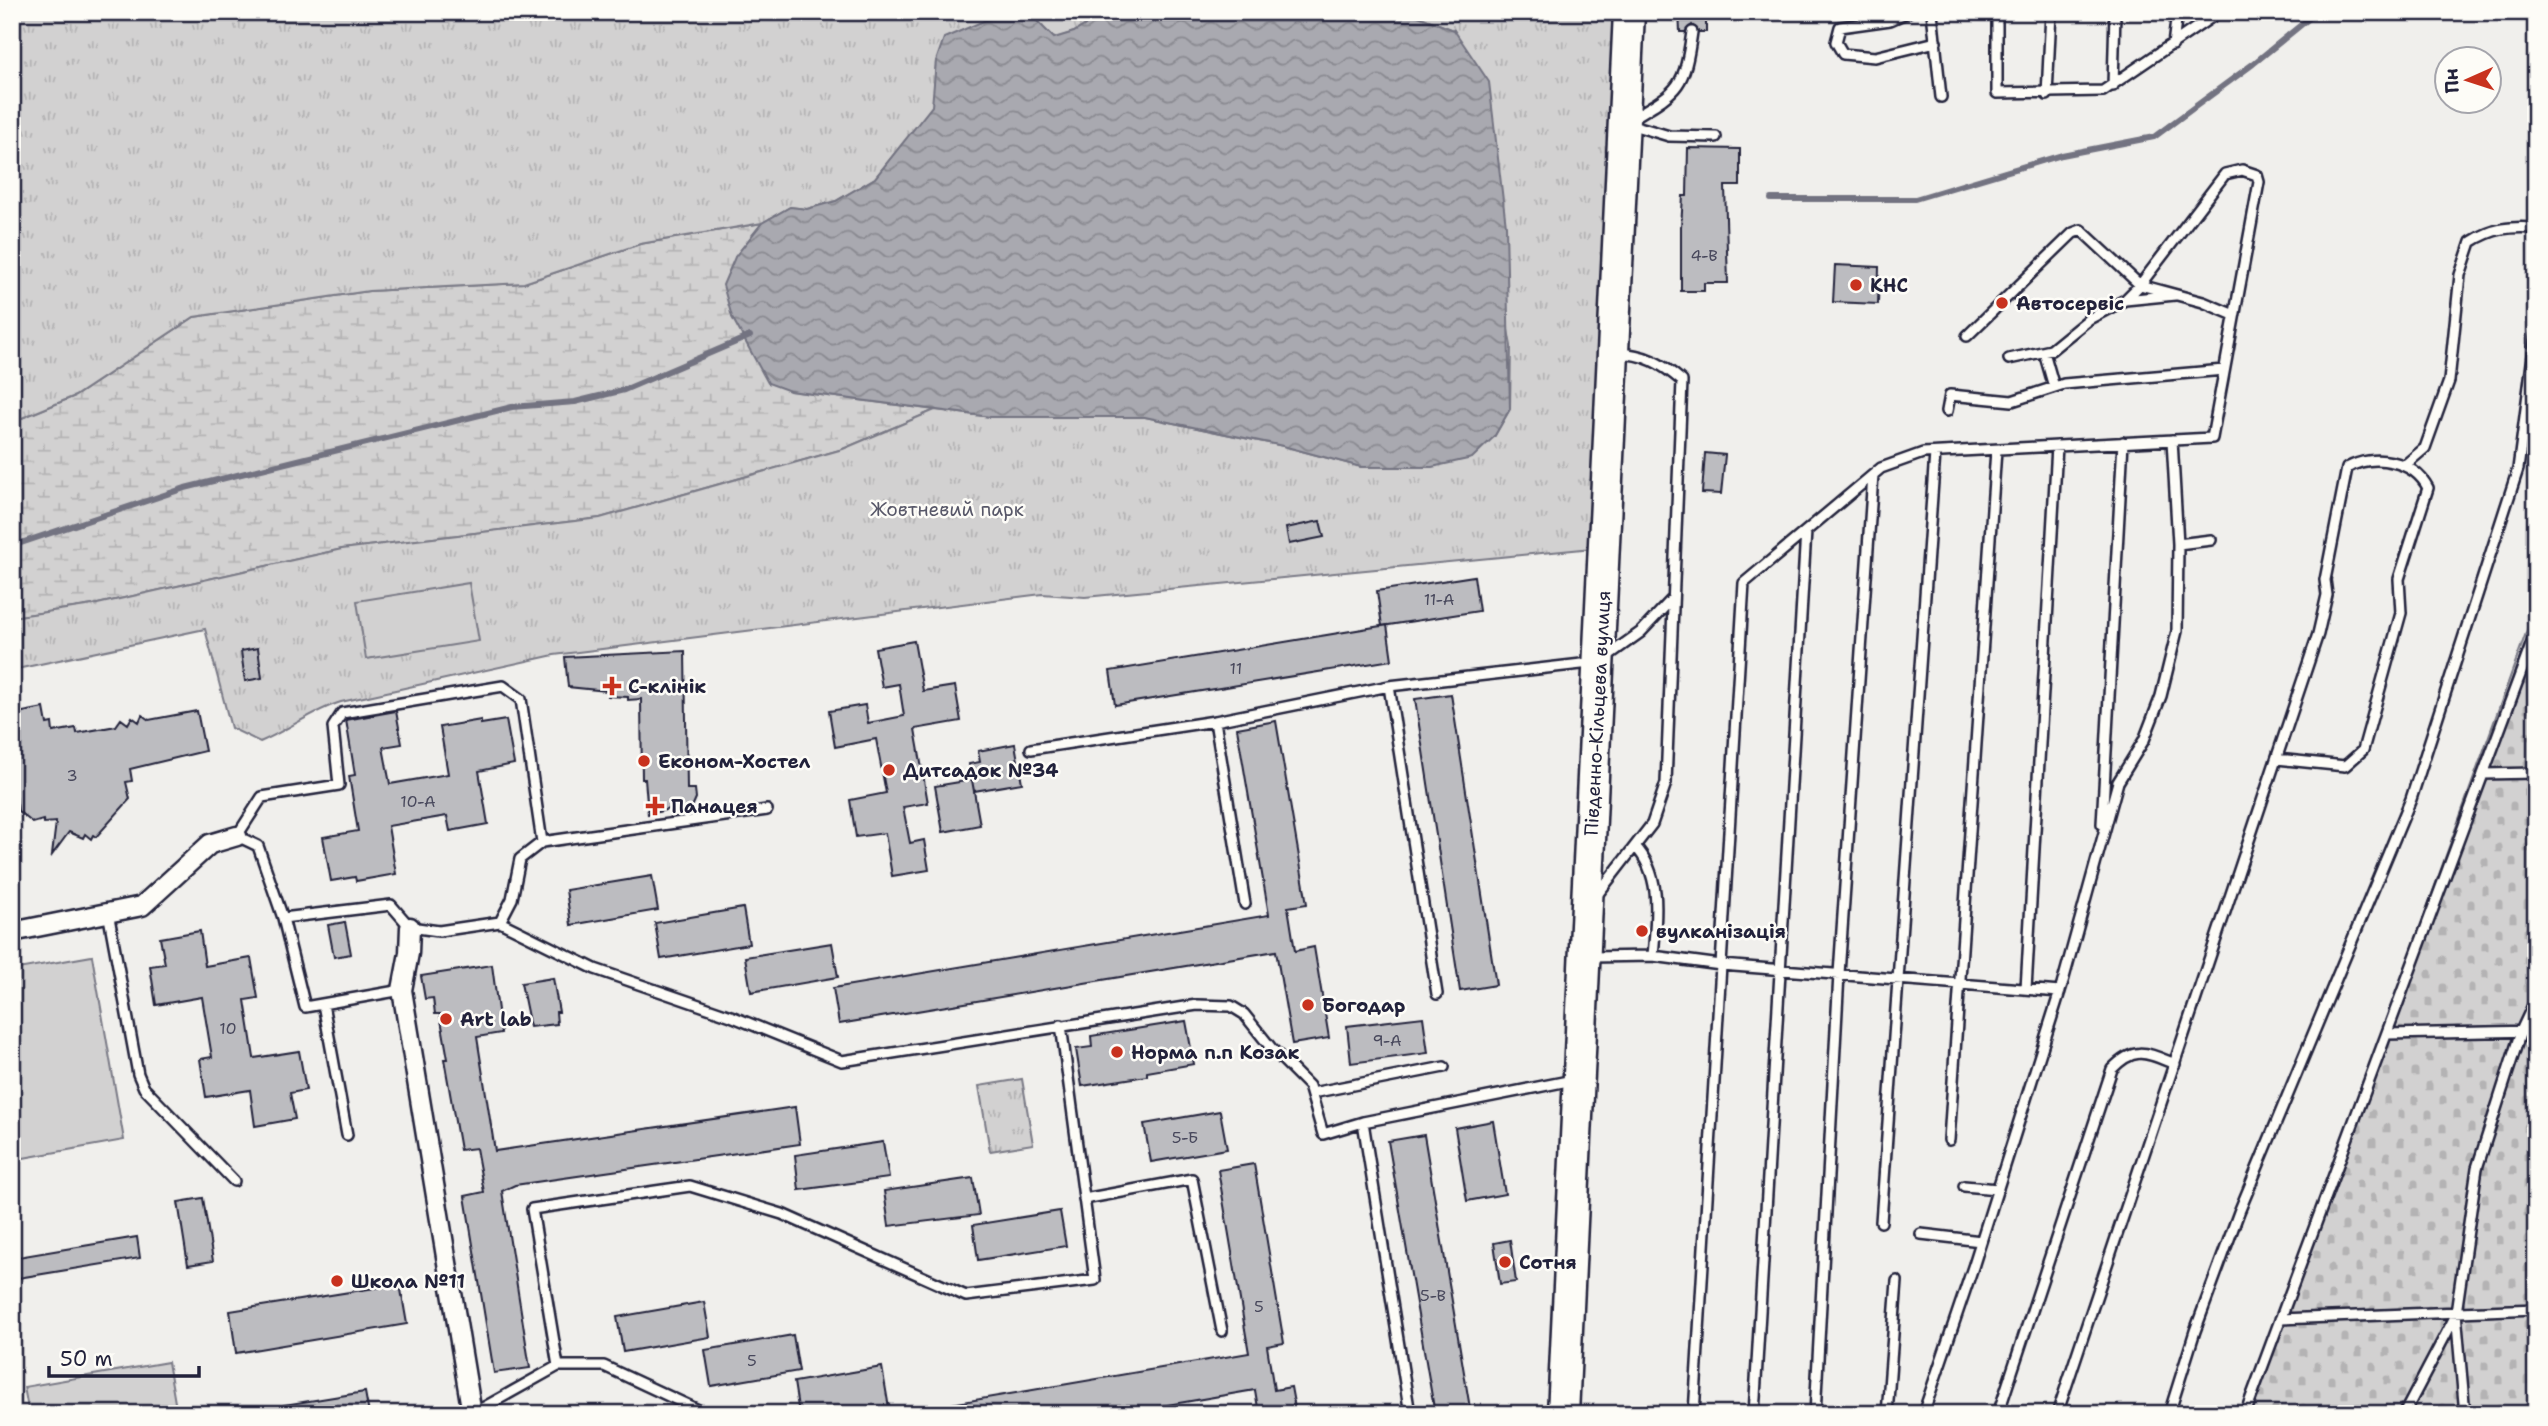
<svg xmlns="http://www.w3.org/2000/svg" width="2548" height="1426" font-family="'Shantell Sans',sans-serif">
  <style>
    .wetland { fill: url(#wetland-marsh); stroke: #7a7a86; stroke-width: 2 }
    .cemetery { fill: url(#cemetery-stones); stroke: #7a7a86; stroke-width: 2 }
    .park { fill: url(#park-tufts); stroke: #7a7a86; stroke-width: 2 }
    .pitch { fill: #d2d1d1; stroke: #7a7a86; stroke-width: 2 }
    .water { fill: url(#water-waves); stroke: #737381; stroke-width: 2 }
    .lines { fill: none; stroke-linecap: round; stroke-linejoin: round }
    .stream { stroke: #737381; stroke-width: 6 }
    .building { fill: #bcbcc0; stroke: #22223b; stroke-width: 2 }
    .service-casing { stroke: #22223b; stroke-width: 14 }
    .minor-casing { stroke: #22223b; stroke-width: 23 }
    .primary-casing { stroke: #22223b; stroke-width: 35 }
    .service { stroke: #fdfcf7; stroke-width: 9 }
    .minor { stroke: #fdfcf7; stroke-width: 18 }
    .primary { stroke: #fdfcf7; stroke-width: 30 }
    .poi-dot { fill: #c8321e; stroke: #fdfcf7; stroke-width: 2.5 }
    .labels { text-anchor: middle; stroke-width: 5; stroke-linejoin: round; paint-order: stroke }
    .number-label { font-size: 16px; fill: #48485c }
    .poi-label { font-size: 19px; font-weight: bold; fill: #22223b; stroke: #fdfcf7; text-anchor: start }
    .park-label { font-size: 19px; fill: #575768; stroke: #fdfcf7 }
    .street-label { font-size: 19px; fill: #22223b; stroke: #fdfcf7 }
  </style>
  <defs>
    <pattern id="wetland-marsh" width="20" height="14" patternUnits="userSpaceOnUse" patternTransform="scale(1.75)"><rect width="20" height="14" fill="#d2d1d1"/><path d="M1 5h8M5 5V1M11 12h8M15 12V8" fill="none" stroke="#b4b3b4"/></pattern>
    <pattern id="cemetery-stones" width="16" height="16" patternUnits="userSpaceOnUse" patternTransform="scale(1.75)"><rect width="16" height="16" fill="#d2d1d1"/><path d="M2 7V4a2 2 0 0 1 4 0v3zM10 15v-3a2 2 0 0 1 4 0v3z" fill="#b4b3b4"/></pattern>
    <pattern id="park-tufts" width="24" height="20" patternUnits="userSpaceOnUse" patternTransform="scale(1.75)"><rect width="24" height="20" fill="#d2d1d1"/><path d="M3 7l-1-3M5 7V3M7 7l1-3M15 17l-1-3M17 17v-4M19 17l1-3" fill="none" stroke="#b4b3b4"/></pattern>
    <pattern id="water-waves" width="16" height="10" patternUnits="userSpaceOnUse" patternTransform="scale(1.75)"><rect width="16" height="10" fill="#a9a9b0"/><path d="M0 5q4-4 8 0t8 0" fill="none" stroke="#898990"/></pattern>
  </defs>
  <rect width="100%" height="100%" fill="#f0efec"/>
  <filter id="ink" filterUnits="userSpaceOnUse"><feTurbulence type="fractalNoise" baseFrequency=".0143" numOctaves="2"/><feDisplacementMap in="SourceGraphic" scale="14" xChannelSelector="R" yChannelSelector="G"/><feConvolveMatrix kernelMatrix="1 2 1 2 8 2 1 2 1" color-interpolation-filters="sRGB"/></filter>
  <g filter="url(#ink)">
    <path class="wetland" d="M762,223L735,257L732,317L749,345L790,391L935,410L843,449L600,518L342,549L93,605L12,617V422L75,396L194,317L369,291L524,283L640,244Z"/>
    <path class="cemetery" d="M2536,605V1414H2245Z"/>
    <path class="park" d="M12,12H1026L986,20L936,61L933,106L875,178L836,201L807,209L790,207L762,223L640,244L524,283L369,291L194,317L75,396L12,422Z
      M1028,12H1107L1074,32L1054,39Z
      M1408,12H1628L1603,547L1085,597L1042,594L554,655L341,702C311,711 289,730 260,742L231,728L205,629L12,670V617L93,605L342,549L600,518L843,449L935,410L991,417H1145L1283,446L1361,467L1494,437L1510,409L1511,346L1454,30Z
      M1022,1079L1033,1144L990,1151L979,1086Z"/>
    <path class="pitch" d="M469,583L479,641L366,659L357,601Z
      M92,956L124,1140L12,1160V970Z
      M168,1362L177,1414H29L24,1387Z"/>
    <path class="water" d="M1028,12L1054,38L1074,32L1107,12H1408L1454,30L1489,82L1506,226L1510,409L1494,437L1472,458L1432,467H1361L1283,446L1145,417H991L790,391L768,383L732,317L723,285L735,257L762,223L790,207L807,209L836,201L875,178L932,106L936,61L944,38L986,20Z"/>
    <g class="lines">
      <path class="stream" d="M1771,199H1915L2062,155L2154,137L2253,64L2312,16L2329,12
        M12,546L185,488L512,407L575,402L624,390L750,336"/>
    </g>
    <path class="building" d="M1679,12H1706V32H1699L1692,25L1685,32H1680Z
      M1688,148L1740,149V186H1725L1728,283H1704V291H1681V227L1683,196H1687Z
      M1835,265L1879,267L1878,304L1833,302Z
      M1705,453L1725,455L1721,494L1702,493Z
      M1320,521L1324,537L1289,544L1286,528Z
      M1474,576L1479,611L1382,626L1377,591Z
      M1387,625L1392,660L1115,705L1110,671Z
      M914,641L923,691L955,686L961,721L915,729L928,803L903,807L910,843L924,840L929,870L892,876L885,833L856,837L850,800L886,793L876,739L835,747L829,711L865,705L868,723L904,716L899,684L882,687L875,648Z
      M258,648L262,678L245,681L241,651Z
      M685,651L687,789H695L696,798L689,814L679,806L648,815L645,779H642L641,699L628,700V697L608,696L607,691L568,687L565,657Z
      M1451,694L1496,985L1460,991L1415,699Z
      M44,708L47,724L52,723L53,732L76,728L77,733L116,726L121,719L128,724L132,717L139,722L142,715L149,720L197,711L205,751L130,769L132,781L126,782L130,799L96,837L93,835L91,839L85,834L83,838L69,832L52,855L56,822L44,823L43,820L33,823L18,811L16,795L12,796V714Z
      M396,711L402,744L383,747L390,784L448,774L440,727L481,720V724L506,720L514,764L479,771L488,824L450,831L447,816L388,826L396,874L356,881L355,877L331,881L323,837L358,831L349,776L355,775L346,720Z
      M1276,721L1307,904L1288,907L1295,951L1314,947L1329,1038L1292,1044L1276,951L839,1024L833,988L1269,915L1237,728Z
      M1015,744L1022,783L974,791L969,764L980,762L978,751Z
      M972,780L980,825L943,832L935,786Z
      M652,876L658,910L571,925L566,890Z
      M743,908L749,944L661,959L655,923Z
      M345,922L351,954L334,957L328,925Z
      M200,931L205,966L251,958L258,998L245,1000L254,1058L299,1051L306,1090L290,1093L295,1119L255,1126L250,1090L206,1097L200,1059L212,1057L202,997L156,1005L150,966L165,964L160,938Z
      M832,943L838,977L751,992L745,957Z
      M492,965L501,1033L477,1037L495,1151L795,1107L800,1144L515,1185L502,1191L530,1368L494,1373L465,1196L484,1192L476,1148L460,1150L444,1059H448L440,1014H435L433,998L425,999L421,976Z
      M553,978L559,1012H556L557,1024L530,1027L521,983Z
      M1423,1017L1428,1053L1351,1063L1347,1026Z
      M1186,1021L1194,1064L1147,1072V1076L1082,1086L1076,1049L1092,1047L1091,1036Z
      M1220,1111L1227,1149L1151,1162L1144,1124Z
      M1493,1121L1505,1194L1467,1201L1455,1128Z
      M1424,1135L1471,1414H1435L1388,1141Z
      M883,1142L889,1178L799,1190L795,1155Z
      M1254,1164L1284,1343L1267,1346L1274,1390L1291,1387L1296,1414H1259L1255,1390L1115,1414H946L945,1405L1249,1353L1218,1170Z
      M973,1178L979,1215L889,1226L884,1191Z
      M203,1198L213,1261L188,1265L178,1202Z
      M1060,1211L1066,1246L978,1260L973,1225Z
      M137,1237L140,1258L12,1279V1258Z
      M1510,1240L1516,1282L1500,1284L1494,1243Z
      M400,1284L407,1324L236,1353L230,1311Z
      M704,1302L710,1337L623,1352L617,1317Z
      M793,1335L799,1371L711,1386L705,1350Z
      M882,1367L890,1414H799L794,1382Z
      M365,1392L369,1414H285L284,1405Z"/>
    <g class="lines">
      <g class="service-casing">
        <path id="service" d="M1908,12L1890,20L1840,27L1836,42L1843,54L1875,57L1936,42
          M1932,12L1941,97
          M1997,12V93L2103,91L2219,12
          M2173,45L2177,12
          M2113,86L2115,12
          M2047,95L2051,12
          M1631,119C1679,90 1684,89 1692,32
          M1629,124L1669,136L1716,137
          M2126,299L2140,285L2203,302L2234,315
          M2044,352L2054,387
          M2009,359L2051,350L2089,319L2125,300L2175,295
          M1947,411L1950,395L2012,401L2064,384L2224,370
          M2405,465L2425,448L2449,381L2460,275L2471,242C2493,228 2510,226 2536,228
          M2178,544L2211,540
          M1389,686L1437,994
          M1215,721L1245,904
          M1031,749L1215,721L1389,686L1599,662L1641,632L1673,598
          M2483,774L2536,773
          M2102,824L2123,442
          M542,842L521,699L503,686L342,713L333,727L339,785L262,797L237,836L258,846L283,918L391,905L410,927L439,931L500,922L595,969L731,1016L842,1061L1197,1005L1231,1006L1244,1014L1272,1049L1309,1086L1323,1134L1363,1122L1573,1080
          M1635,846C1663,876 1656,918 1653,956
          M1597,895L1652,824L1666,783L1682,381C1661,363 1645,354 1617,353
          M108,912L138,1074L144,1088L234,1181
          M283,918L305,1007L402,990
          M500,922L512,899L520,859L542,842L767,810
          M1591,957L1653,956L1721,965L2060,992
          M2026,989L2057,446
          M323,1004L347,1135
          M2387,1034L2536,1031
          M1312,1093L1444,1067
          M1363,1122L1410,1414
          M1949,1140L1996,450
          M1964,1186L1998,1189
          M1084,1199L1192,1179L1222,1331
          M1881,1222L1935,453
          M1921,1234L1981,1241
          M2280,1319L2536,1309
          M558,1366H604L707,1414
          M472,1414L558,1366L532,1209L690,1186L782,1214L966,1296L1095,1280L1061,1025
          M1694,1414L1744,583L1881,468L1923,453L2212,438L2259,182L2257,175L2242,170L2225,174L2140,285L2081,230L2073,233L1967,336
          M1754,1414L1806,531
          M1815,1414L1839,974L1873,475
          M1887,1414L1897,1281
          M1923,1414L1974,1264L2062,985L2118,782L2144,740L2161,696L2177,631L2178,544L2172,440
          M1998,1414L2112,1069C2135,1045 2147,1053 2175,1064
          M2057,1414L2318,634L2327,595L2325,580L2347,468C2373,453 2414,460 2428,488L2399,579L2401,613L2363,750L2345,766L2277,759
          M2169,1414L2195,1331L2239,1212L2411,799L2518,469L2536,333
          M2245,1414L2536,632
          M2404,1414L2456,1315
          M2465,1414L2456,1313L2477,1168L2521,1031L2536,999"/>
      </g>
      <g class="minor-casing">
        <path id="minor" d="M410,927L409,953L402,990L472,1414
          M12,932L142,906L210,844L237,836"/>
      </g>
      <g class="primary-casing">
        <path id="primary" d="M1563,1414L1629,12"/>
      </g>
      <use href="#service" class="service"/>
      <use href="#minor" class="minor"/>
      <use href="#primary" class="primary"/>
    </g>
  </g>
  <g class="poi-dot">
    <circle cx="1856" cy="285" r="7"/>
    <circle cx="2002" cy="303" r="7"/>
    <path d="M608.5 675.5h7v7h7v7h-7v7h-7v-7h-7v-7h7z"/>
    <circle cx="644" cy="761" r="7"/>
    <circle cx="889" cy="770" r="7"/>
    <path d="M651.5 795.5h7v7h7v7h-7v7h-7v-7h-7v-7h7z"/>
    <circle cx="1642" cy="931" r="7"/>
    <circle cx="1308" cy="1005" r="7"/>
    <circle cx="446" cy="1019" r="7"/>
    <circle cx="1117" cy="1052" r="7"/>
    <circle cx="1505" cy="1262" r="7"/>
    <circle cx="337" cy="1281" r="7"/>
  </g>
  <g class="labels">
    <g class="number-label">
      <text x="1704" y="261">4-В</text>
      <text x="1439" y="605">11-А</text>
      <text x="1236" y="674">11</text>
      <text x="72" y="781">3</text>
      <text x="418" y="807">10-А</text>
      <text x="228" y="1034">10</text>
      <text x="1387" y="1046">9-А</text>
      <text x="1185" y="1143">5-Б</text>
      <text x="1433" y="1301">5-В</text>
      <text x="1259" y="1312">5</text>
      <text x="752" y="1366">5</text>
    </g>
    <g class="poi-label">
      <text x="1870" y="292">КНС</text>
      <text x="2016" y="310">Автосервіс</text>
      <text x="628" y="693">С-клінік</text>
      <text x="658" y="768">Економ-Хостел</text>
      <text x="903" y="777">Дитсадок №34</text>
      <text x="671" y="813">Панацея</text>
      <text x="1656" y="938">вулканізація</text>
      <text x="1322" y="1012">Богодар</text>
      <text x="460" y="1026">Art lab</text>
      <text x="1131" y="1059">Норма п.п Козак</text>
      <text x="1519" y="1269">Сотня</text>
      <text x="351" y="1288">Школа №11</text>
    </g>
    <g class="park-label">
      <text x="947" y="516">Жовтневий парк</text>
    </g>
    <g class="street-label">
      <text transform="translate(1597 713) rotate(-87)" y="7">Південно-Кільцева вулиця</text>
    </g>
  </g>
  <rect width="2548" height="1426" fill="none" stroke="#fdfcf7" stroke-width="42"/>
  <rect x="21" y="21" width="2506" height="1384" fill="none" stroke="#22223b" stroke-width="2.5" filter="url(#ink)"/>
  <g transform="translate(2468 80) rotate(267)"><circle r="33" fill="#fdfcf7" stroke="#a5a5ac" stroke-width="2"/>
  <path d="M0-5L12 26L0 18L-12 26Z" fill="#c8321e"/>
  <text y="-10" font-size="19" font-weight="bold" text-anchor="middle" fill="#22223b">Пн</text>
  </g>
  <path d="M49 1366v10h150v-10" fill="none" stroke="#22223b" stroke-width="3.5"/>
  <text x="60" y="1366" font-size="21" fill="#22223b" stroke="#fdfcf7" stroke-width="5" paint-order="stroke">50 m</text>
</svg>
